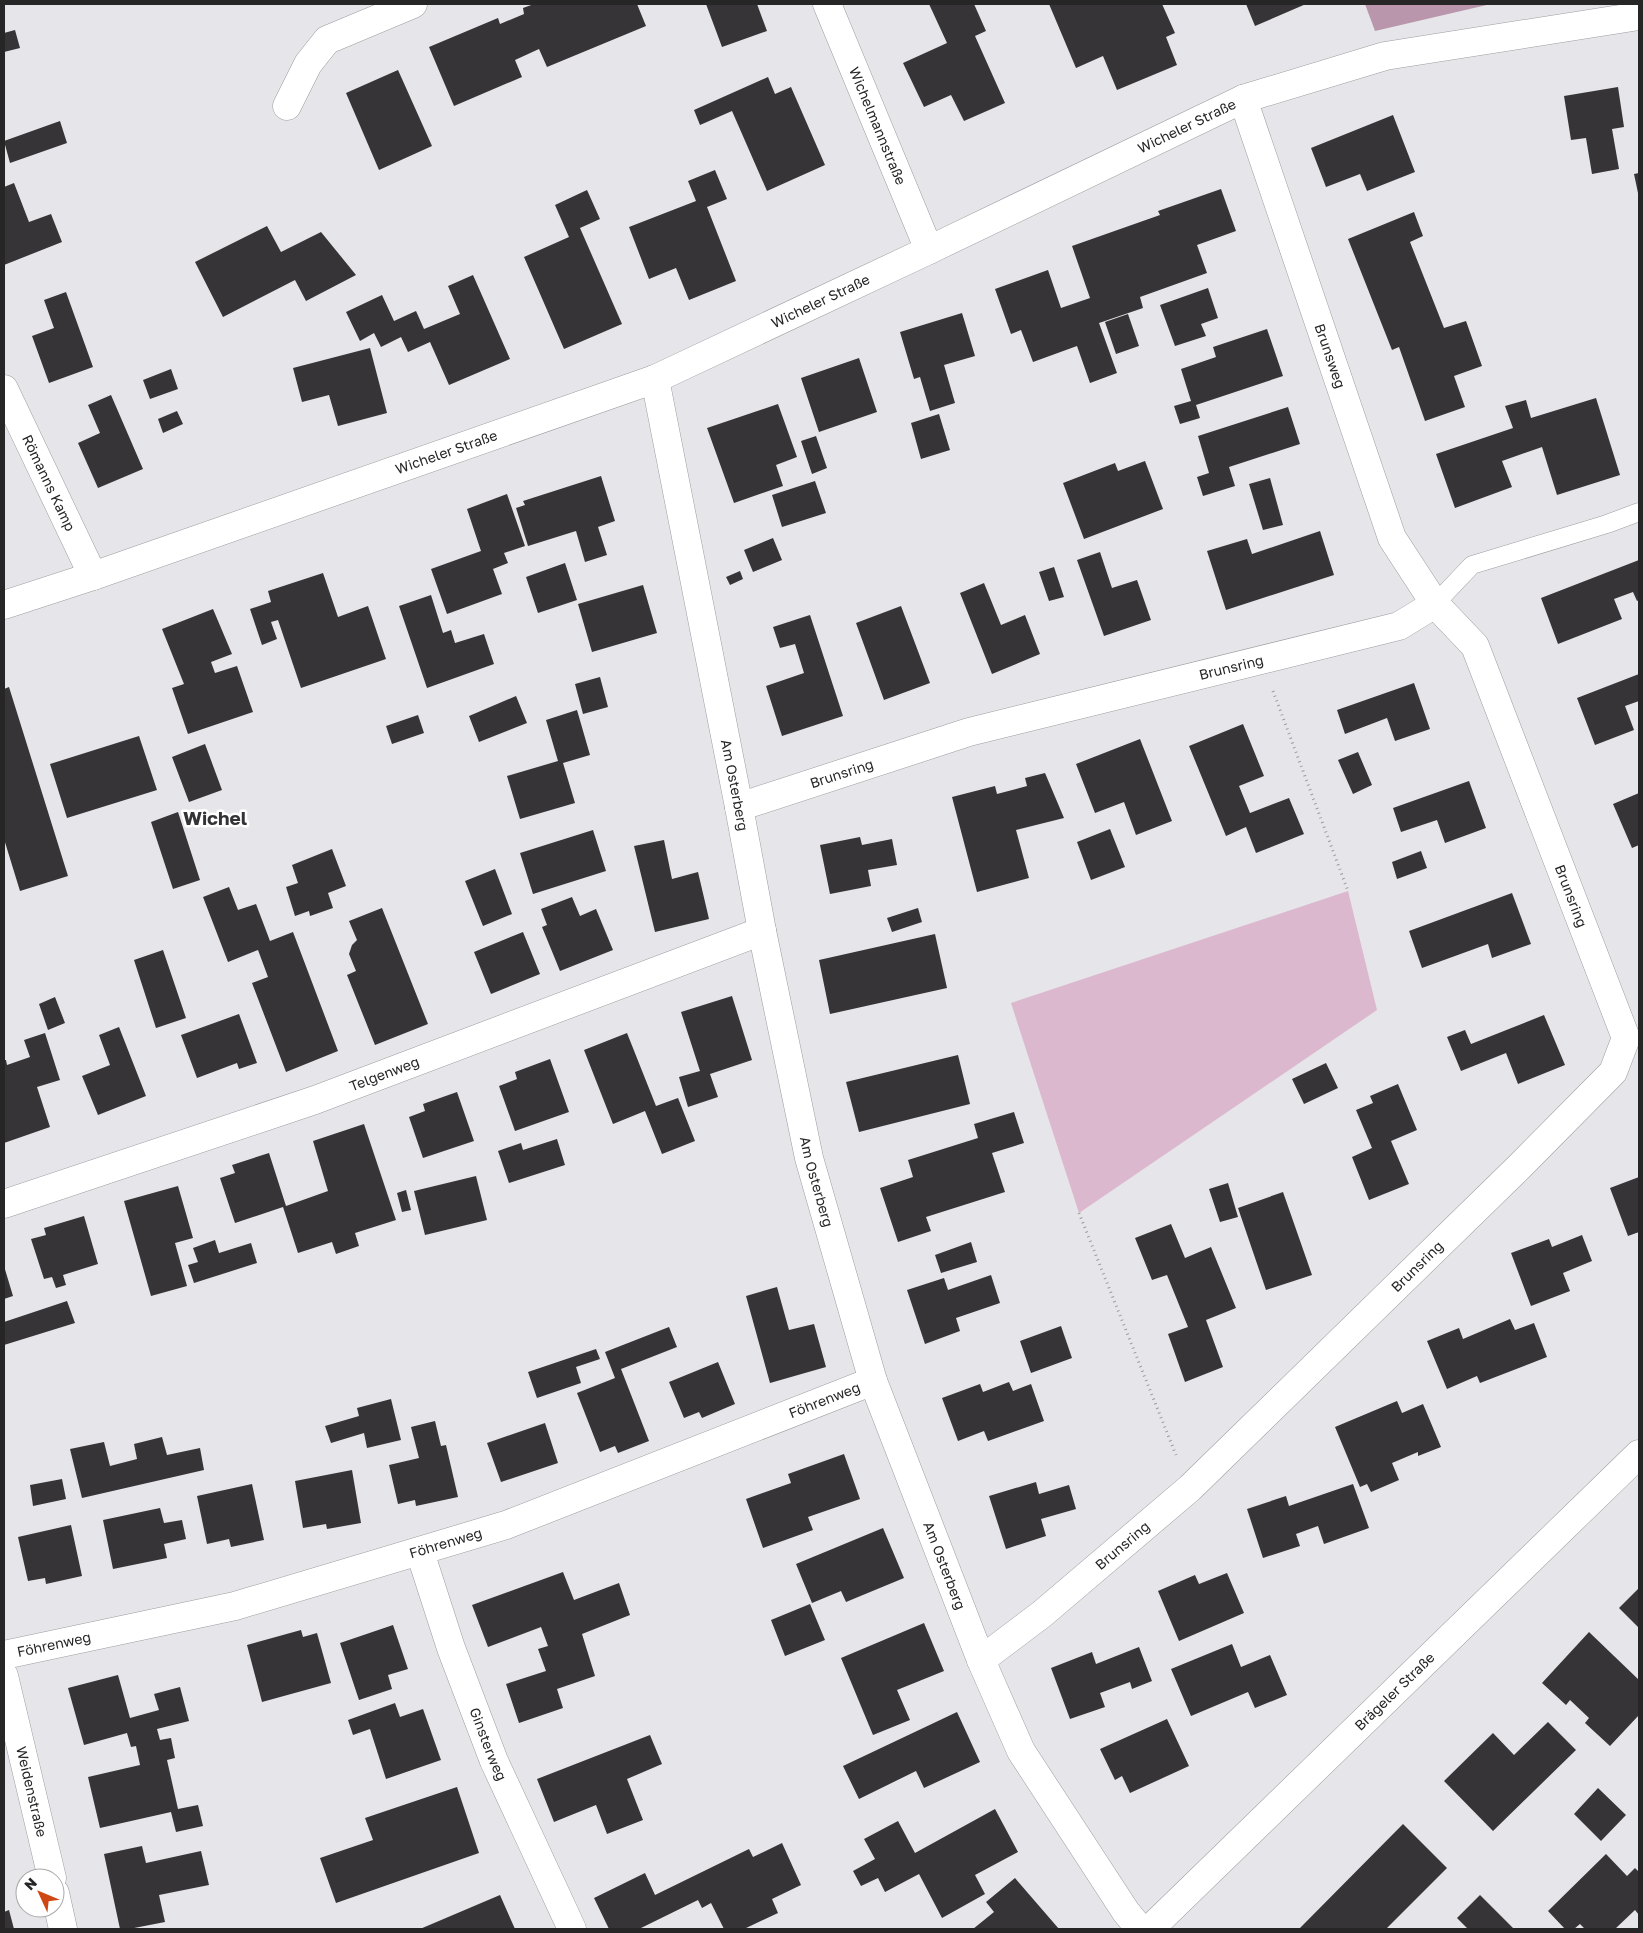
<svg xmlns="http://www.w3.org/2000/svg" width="1643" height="1933" font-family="'Golos Text',sans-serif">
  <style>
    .green { fill: #dcb8cf }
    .forest { fill: #b996ac }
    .building { fill: #363437 }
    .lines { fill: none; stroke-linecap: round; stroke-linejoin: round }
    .lane-casing { stroke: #9e9ca0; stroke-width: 19 }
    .street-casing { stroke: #9e9ca0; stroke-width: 29 }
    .secondary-casing { stroke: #9e9ca0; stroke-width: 29 }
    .path { stroke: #9c9c9e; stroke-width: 3; stroke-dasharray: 1 4; stroke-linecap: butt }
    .lane { stroke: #fff; stroke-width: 18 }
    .street { stroke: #fff; stroke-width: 28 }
    .secondary { stroke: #fff; stroke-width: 28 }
    .labels { text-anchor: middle; stroke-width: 5; stroke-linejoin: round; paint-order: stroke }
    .street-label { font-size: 14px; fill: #262627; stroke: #fff }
    .district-label { font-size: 19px; font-weight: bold; fill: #333235; stroke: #fff }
  </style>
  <rect width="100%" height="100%" fill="#e6e5e9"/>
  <path class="green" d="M1348,891L1377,1010L1079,1213L1011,1003Z"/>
  <path class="forest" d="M1365,4H1491L1375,31Z"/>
  <path class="building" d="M534,4H637L646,26L547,67L539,49L515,60L522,77L454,106L429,47L498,18L500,24L524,14L523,8Z
    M706,4H757L767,31L722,47Z
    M929,4H974L986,31L975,36L1005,103L964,121L951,95L924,107L903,63L947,43Z
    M1049,4H1162L1175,33L1166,37L1177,65L1117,90L1103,56L1076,68Z
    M1246,4H1306L1255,26Z
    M15,30L20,48L4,52V33Z
    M398,70L432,146L379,170L346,93Z
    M768,77L775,94L791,87L825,165L767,191L732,111L700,125L694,110Z
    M1618,87L1624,127L1612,129L1619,169L1592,174L1586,138L1571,140L1564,96Z
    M1393,115L1415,172L1367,191L1360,174L1326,187L1311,148Z
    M60,121L67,143L10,163L4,141Z
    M715,170L727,199L707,207L736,281L689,300L676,268L649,279L629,227L696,201L688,181Z
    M1639,173V193H1638L1634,174Z
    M14,183L29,222L51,214L62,242L4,265V187Z
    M1221,189L1236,231L1197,245L1207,273L1140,297L1143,308L1099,323L1117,373L1090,383L1077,346L1033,362L1021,330L1011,334L995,289L1048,270L1061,308L1090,298L1072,246L1160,215L1158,211Z
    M587,190L600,219L580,228L622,324L564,349L524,257L569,237L555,205Z
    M1414,212L1423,236L1410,242L1444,328L1466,321L1482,366L1454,376L1465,407L1425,421L1399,347L1392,350L1348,239Z
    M267,226L281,252L321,232L356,275L306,301L295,280L223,317L195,262Z
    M473,275L510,359L449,385L430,342L408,352L401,337L381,347L374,333L360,341L346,312L382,295L394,321L416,311L424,329L460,314L448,286Z
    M1208,288L1218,318L1201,324L1206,336L1175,346L1160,305Z
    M66,292L93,367L49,383L32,336L54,328L44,300Z
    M962,313L975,356L944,365L955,403L930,411L920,377L914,379L900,332Z
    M1128,314L1139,346L1116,354L1105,322Z
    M1267,329L1283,376L1196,405L1200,418L1180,424L1174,406L1191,401L1181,369L1216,357L1213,347Z
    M370,348L387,413L338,426L329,395L302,402L293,368Z
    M859,358L877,412L819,432L801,378Z
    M171,369L178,389L150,399L143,380Z
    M111,395L143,469L98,488L78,443L100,433L88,405Z
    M1596,398L1620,475L1557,495L1542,447L1502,461L1512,487L1455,508L1436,454L1513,428L1505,406L1526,400L1531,418Z
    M778,404L797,457L776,465L783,486L734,503L707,428Z
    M1288,407L1300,444L1229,467L1235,486L1203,496L1197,477L1209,473L1198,436Z
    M177,411L183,424L163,433L158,419Z
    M939,414L950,450L921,459L911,423Z
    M816,436L827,468L812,474L801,441Z
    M1145,461L1163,509L1084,539L1063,483L1115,463L1118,471Z
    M601,476L615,521L598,527L607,555L585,562L576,531L528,546L516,508L525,505L523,501Z
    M1270,478L1283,525L1263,530L1249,484Z
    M815,481L826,513L782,527L772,495Z
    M507,494L525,546L504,553L508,563L493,569L502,594L447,614L431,569L481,551L467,509Z
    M1320,531L1334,575L1226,610L1207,551L1247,539L1252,554Z
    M773,538L782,560L753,572L744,550Z
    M1100,552L1112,588L1137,580L1151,620L1104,636L1077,560Z
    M1639,560V600L1637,601L1633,592L1614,599L1622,619L1558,644L1541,598Z
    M565,563L577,600L538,613L526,577Z
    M1054,567L1064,597L1049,601L1039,572Z
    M740,571L743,579L730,585L726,577Z
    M323,573L338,617L368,606L386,659L301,688L278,620L271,622L277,639L262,645L250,609L271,602L268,591Z
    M984,583L1001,625L1025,615L1040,654L992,674L960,593Z
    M643,585L657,633L592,652L578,604Z
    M431,595L443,633L451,630L455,643L484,634L494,664L427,688L399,606Z
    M901,606L930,683L884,700L856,623Z
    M213,609L232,654L211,662L215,673L237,666L253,712L188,734L172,688L184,684L162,629Z
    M810,615L843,716L782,736L766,686L804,673L795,644L780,648L773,627Z
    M1639,674V701L1625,706L1634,730L1595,745L1577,698Z
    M600,677L608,707L583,714L575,684Z
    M1414,683L1430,729L1395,741L1387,718L1345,734L1337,710Z
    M9,687L68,876L20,891L4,839V689Z
    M516,696L527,723L479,742L469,716Z
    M577,710L590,755L563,763L575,803L520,819L507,776L558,761L546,720Z
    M418,715L424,733L392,744L386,726Z
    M1243,724L1264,776L1239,786L1250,813L1289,798L1304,834L1256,853L1246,827L1226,836L1189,746Z
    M139,736L157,790L67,818L50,764Z
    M1140,739L1172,821L1136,835L1124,802L1095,813L1076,764Z
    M205,744L222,790L189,802L172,757Z
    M1358,752L1372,785L1353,794L1338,760Z
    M1045,773L1064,818L1016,830L1029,878L977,892L952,797L995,786L997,794L1027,786L1025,778Z
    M1469,781L1486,828L1445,843L1437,820L1401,832L1393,808Z
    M1639,793V845L1632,848L1613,804Z
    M178,812L200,880L173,889L151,822Z
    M1110,829L1125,867L1091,880L1077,842Z
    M593,830L606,871L533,894L520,853Z
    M860,837L862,845L892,839L897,865L868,870L871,886L830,894L820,845Z
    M664,840L672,879L698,872L709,919L655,932L634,846Z
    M332,849L346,886L328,893L333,908L310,916L309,911L295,916L286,887L298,883L292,865Z
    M1421,851L1427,868L1397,879L1392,862Z
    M495,869L512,914L483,926L465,881Z
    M229,887L238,910L256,904L270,941L293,932L338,1051L286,1072L252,983L268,977L258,950L228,962L203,897Z
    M1512,893L1531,944L1492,958L1488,944L1422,968L1409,931Z
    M572,897L580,916L596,909L613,950L560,971L542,927L547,925L541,909Z
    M382,908L428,1024L375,1045L347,975L356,971L349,954L352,945L357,940L349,921Z
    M918,908L922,922L892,932L887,918Z
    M523,932L540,974L491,994L474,952Z
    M935,934L947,988L830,1014L819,960Z
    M163,950L186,1018L156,1028L134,960Z
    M732,996L752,1060L710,1074L718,1097L688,1107L679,1077L700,1071L681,1012Z
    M55,997L65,1023L48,1030L39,1004Z
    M239,1014L257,1063L239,1069L237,1063L197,1078L181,1035Z
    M1544,1015L1565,1065L1518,1084L1506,1053L1461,1071L1447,1037L1465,1030L1471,1044Z
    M119,1027L146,1096L98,1115L82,1076L110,1065L99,1035Z
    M45,1033L60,1080L37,1087L50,1127L4,1143V1060H6L7,1065L30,1057L24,1040Z
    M627,1033L656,1106L678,1098L695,1141L662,1154L645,1111L613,1124L584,1050Z
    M958,1055L970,1104L859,1132L846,1082Z
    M550,1059L569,1112L515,1131L499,1086L517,1079L515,1072Z
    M1326,1063L1338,1088L1304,1104L1292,1079Z
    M1398,1084L1417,1130L1391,1141L1409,1184L1369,1200L1352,1157L1372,1148L1356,1110L1373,1103L1370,1096Z
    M457,1092L474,1141L423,1158L409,1117L425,1111L423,1104Z
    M1014,1112L1024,1143L992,1153L1005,1192L926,1217L931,1231L898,1242L880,1188L913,1177L908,1160L978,1138L974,1124Z
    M364,1124L396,1220L355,1233L359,1246L336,1254L332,1242L298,1253L283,1207L235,1223L220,1178L235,1173L232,1165L269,1153L286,1206L328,1191L313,1141Z
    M557,1139L565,1165L509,1183L498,1151L521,1143L523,1150Z
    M476,1176L487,1220L425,1235L414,1191Z
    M1639,1177V1232L1628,1236L1610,1188Z
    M1228,1183L1238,1217L1220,1222L1209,1189Z
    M178,1186L193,1238L175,1243L187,1286L151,1296L124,1201Z
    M406,1190L411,1210L402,1212L397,1193Z
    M1283,1192L1312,1275L1266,1290L1238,1208Z
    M84,1216L98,1264L63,1275L66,1285L56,1288L52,1277L44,1279L31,1239L46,1235L44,1228Z
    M1171,1224L1185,1258L1211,1247L1236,1308L1206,1320L1223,1367L1185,1382L1168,1334L1188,1327L1167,1275L1152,1280L1135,1238Z
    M1582,1235L1592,1261L1563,1273L1570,1291L1531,1306L1511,1253L1549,1239L1552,1247Z
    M215,1240L219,1253L251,1243L257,1263L194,1283L188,1265L198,1262L193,1248Z
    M971,1242L977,1262L941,1273L935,1255Z
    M4,1266L13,1296L4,1299Z
    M991,1275L1000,1303L956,1318L960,1331L925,1344L907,1290L944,1278L948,1290Z
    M777,1287L789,1330L814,1324L826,1367L770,1383L746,1296Z
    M67,1301L75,1323L4,1345V1322Z
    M1510,1319L1515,1330L1534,1323L1547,1357L1480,1383L1477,1376L1447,1389L1427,1341L1459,1328L1463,1339Z
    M1061,1326L1072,1358L1031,1373L1020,1341Z
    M669,1327L677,1347L621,1369L649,1441L618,1453L615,1446L600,1452L577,1393L615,1378L605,1352Z
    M596,1349L600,1359L576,1367L581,1383L537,1398L528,1372Z
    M718,1362L735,1404L702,1418L699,1412L684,1418L669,1382Z
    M1009,1382L1013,1391L1031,1384L1044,1421L988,1441L984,1431L958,1441L942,1398L980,1384L983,1392Z
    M391,1399L401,1440L367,1448L364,1433L331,1443L325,1426L359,1416L357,1408Z
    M1397,1401L1402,1413L1423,1404L1441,1447L1418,1456V1452L1392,1463L1399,1480L1371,1492L1367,1484L1360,1487L1335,1427Z
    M435,1421L441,1446L446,1445L458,1497L416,1506L415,1500L398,1504L389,1465L419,1458L411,1427Z
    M545,1423L558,1463L501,1482L487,1443Z
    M162,1437L167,1455L200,1448L204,1470L82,1498L70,1449L104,1442L110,1466L137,1459L134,1444Z
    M844,1454L860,1499L808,1517L813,1530L763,1548L746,1499L791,1483L788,1474Z
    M352,1470L361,1523L327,1529L326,1524L303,1528L295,1481Z
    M62,1479L66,1499L33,1506L30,1485Z
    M1036,1482L1039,1494L1069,1485L1076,1509L1041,1519L1046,1536L1006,1549L989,1496Z
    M252,1484L264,1540L231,1547L229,1539L207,1544L197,1496Z
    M1353,1484L1369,1528L1324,1544L1318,1526L1296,1534L1300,1546L1263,1558L1247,1509L1286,1496L1289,1506Z
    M160,1508L164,1523L182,1520L186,1539L164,1544L167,1558L113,1569L103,1520Z
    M71,1525L82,1576L46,1584L45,1578L28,1581L18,1537Z
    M883,1528L904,1578L846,1602L841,1591L812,1603L796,1564Z
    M563,1572L574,1600L619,1583L630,1615L582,1634L595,1676L557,1689L563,1708L519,1723L506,1684L546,1671L538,1649L548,1646L541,1627L488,1647L472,1605Z
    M1227,1573L1244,1613L1179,1641L1158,1591L1195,1575L1199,1584Z
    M1639,1588V1628L1619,1608Z
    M810,1604L825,1640L785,1656L771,1620Z
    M924,1623L944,1671L897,1690L910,1720L873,1735L841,1658Z
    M393,1625L408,1669L388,1675L392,1689L359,1700L340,1643Z
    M301,1630L303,1637L317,1633L331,1683L262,1702L247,1645Z
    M1589,1632L1639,1680V1715L1610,1746L1585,1723L1589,1718L1570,1700L1566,1705L1542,1683Z
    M1232,1644L1241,1667L1270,1655L1287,1695L1255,1708L1248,1692L1191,1716L1171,1669Z
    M1139,1647L1152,1681L1132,1689L1130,1682L1100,1693L1105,1707L1070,1719L1051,1668L1092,1652L1096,1664Z
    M118,1675L130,1718L159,1710L154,1694L180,1687L189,1721L157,1729L160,1740L171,1738L175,1758L167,1760L178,1809L198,1805L203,1826L176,1832L171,1812L100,1828L88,1777L140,1765L136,1746L131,1747L127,1733L84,1745L68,1688Z
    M395,1703L400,1717L423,1709L441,1760L386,1779L370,1729L353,1735L348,1720Z
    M957,1712L980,1762L924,1788L916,1771L859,1799L843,1766Z
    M1167,1719L1189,1766L1130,1793L1122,1776L1115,1780L1100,1749Z
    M1548,1722L1576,1750L1493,1831L1444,1781L1493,1733L1514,1755Z
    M650,1735L662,1764L627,1779L643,1820L607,1834L596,1805L554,1822L537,1779Z
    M457,1787L479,1853L336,1903L320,1858L373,1840L365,1818Z
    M1598,1788L1626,1815L1601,1841L1574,1814Z
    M995,1809L1018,1852L975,1875L985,1894L942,1918L919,1874L885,1892L878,1878L861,1886L853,1871L875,1859L864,1839L898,1821L915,1853Z
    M1403,1824L1447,1868L1386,1929H1301L1300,1928Z
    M782,1843L801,1885L772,1899L778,1913L744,1929H724L711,1903L702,1908L698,1900L639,1929H609L594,1898L645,1873L655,1895L749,1849L753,1857Z
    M142,1846L146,1863L201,1851L209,1885L159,1895L165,1922L129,1929H120L104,1854Z
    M1606,1854L1627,1876L1635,1868L1639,1872V1915L1635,1910L1615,1929H1585L1580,1924L1574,1929H1565L1548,1911Z
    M1015,1878L1059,1929H973L994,1912L986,1902Z
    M500,1895L515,1929H420Z
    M1480,1895L1513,1928L1512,1929H1468L1457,1918Z
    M9,1910L14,1929H4V1912Z"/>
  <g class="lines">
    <g class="lane-casing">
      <path id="lane" d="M1435,604L1472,565L1607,524L1639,512"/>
    </g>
    <g class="street-casing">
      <g id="street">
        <path id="s1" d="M827,4L929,250"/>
        <path d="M287,106L308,64L327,40L413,4"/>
        <path id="s2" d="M655,379L739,807L762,931L809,1158L873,1381L981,1660L1021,1751L1126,1912L1140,1929"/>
        <path id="s3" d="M4,389L93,576"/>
        <path id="s4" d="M4,605L93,576L655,379L929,250L1243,99L1385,56L1639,16"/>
        <path id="s5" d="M739,807L969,732L1399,626L1435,604"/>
        <path id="s6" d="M4,1204L315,1100L762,931"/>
        <path id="s7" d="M420,1552L451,1648L494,1761L572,1929"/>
        <path id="s8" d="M4,1655L235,1606L506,1525L873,1381"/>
        <path id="s9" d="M981,1660L1042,1614L1190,1488L1520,1166L1613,1072L1626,1038L1475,646L1435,604L1392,538L1243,99"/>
        <path id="s10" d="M4,1676L52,1878"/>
        <path d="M55,1893L63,1929"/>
      </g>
    </g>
    <g class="secondary-casing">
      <g id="secondary">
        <path id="s11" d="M1150,1929L1639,1454"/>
      </g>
    </g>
    <path class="path" d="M1273,691L1348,891
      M1079,1213L1176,1455"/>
    <use href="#lane" class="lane"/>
    <use href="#street" class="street"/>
    <use href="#secondary" class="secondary"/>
  </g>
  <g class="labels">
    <g class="street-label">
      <text dy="5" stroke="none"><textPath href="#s4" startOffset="1278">Wicheler Straße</textPath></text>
      <text dy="5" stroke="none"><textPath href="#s1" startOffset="132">Wichelmannstraße</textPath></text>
      <text dy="5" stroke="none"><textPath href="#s4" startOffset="872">Wicheler Straße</textPath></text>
      <text transform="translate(1330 356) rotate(71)" y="5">Brunsweg</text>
      <text dy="5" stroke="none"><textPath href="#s4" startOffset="468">Wicheler Straße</textPath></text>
      <text dy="5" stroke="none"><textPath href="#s3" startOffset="104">Römanns Kamp</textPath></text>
      <text dy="5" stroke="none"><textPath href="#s5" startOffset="512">Brunsring</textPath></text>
      <text dy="5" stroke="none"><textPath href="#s5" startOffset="108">Brunsring</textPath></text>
      <text dy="5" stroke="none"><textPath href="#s2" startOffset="414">Am Osterberg</textPath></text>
      <text transform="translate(1571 896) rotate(69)" y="5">Brunsring</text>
      <text dy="5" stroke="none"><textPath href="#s6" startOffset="402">Telgenweg</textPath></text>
      <text dy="5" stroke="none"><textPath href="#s2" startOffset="819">Am Osterberg</textPath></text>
      <text dy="5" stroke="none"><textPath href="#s9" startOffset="588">Brunsring</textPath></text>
      <text dy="5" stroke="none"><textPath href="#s8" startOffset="861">Föhrenweg</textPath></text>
      <text dy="5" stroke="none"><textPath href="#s8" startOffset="456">Föhrenweg</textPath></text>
      <text dy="5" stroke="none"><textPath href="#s9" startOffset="182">Brunsring</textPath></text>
      <text dy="5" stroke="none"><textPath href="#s2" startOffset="1224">Am Osterberg</textPath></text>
      <text dy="5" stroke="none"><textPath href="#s8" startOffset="51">Föhrenweg</textPath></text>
      <text dy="5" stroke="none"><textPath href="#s11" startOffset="341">Brägeler Straße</textPath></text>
      <text dy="5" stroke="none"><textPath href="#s7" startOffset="204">Ginsterweg</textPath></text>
      <text dy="5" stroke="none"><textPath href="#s10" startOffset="119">Weidenstraße</textPath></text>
    </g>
    <g class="district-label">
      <text x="215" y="825">Wichel</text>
    </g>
  </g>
  <rect width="1643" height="1933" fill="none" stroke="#262627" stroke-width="10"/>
  <g transform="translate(40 1893) rotate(314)"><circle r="24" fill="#ffffff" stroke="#a8a8a9"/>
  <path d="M0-4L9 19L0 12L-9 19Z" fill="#cf4813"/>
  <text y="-8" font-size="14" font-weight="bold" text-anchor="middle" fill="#262627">N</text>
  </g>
</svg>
